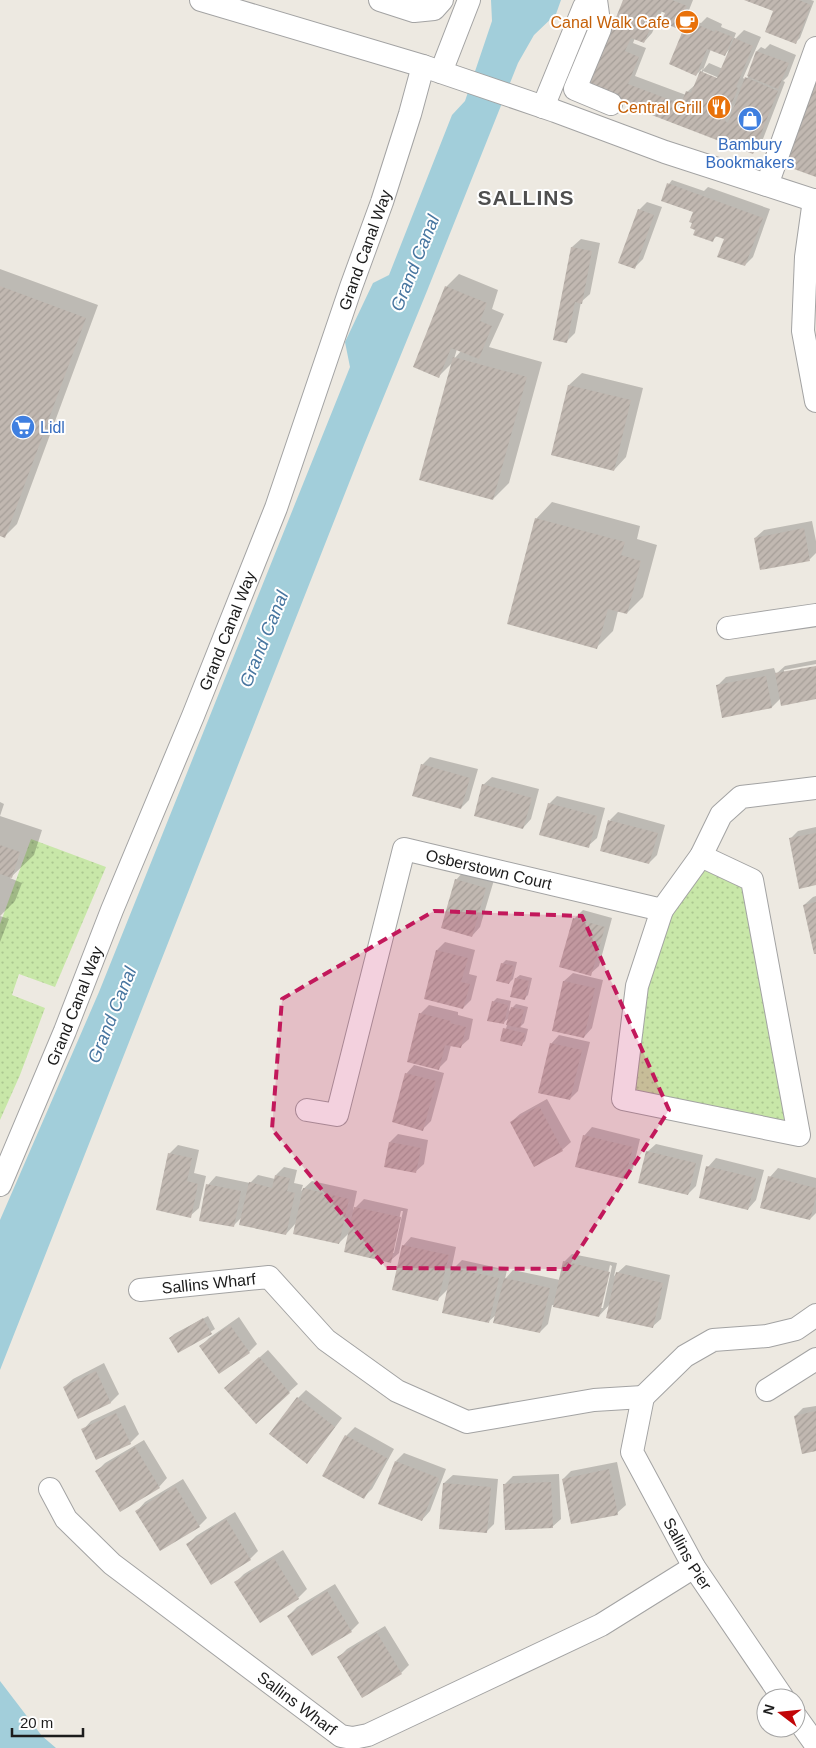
<svg xmlns="http://www.w3.org/2000/svg" width="816" height="1748" font-family="Helvetica,sans-serif">
  <style>
    .grass { fill: url(#grass-dots) }
    .water { fill: #a2ceda }
    .shadow { fill: #0003; fill-rule: evenodd }
    .building { fill: url(#building-hatch) }
    .lines { fill: none; stroke-linecap: round; stroke-linejoin: round }
    .minor-casing { stroke: #a3a3a3; stroke-width: 24 }
    .minor { stroke: #fff; stroke-width: 22 }
    .marked { fill: #c2185b; fill-opacity: 0.2; stroke: #c2185b; stroke-width: 4; stroke-dasharray: 10 6; stroke-linejoin: round }
    .labels { text-anchor: middle; stroke-width: 4; stroke-linejoin: round; paint-order: stroke }
    .food-label { font-size: 16px; fill: #c56008; stroke: #fff; text-anchor: end }
    .shop-label { font-size: 16px; fill: #366cbe; stroke: #fff }
    .street-label { font-size: 16px; fill: #1c1c1c; stroke: #fff }
    .water-label { font-size: 18px; font-style: italic; fill: #4876a0; stroke: #fff }
    .district-label { font-size: 21px; font-weight: bold; letter-spacing: 1px; fill: #4f4f4f; stroke: #fff }
  </style>
  <defs>
    <pattern id="grass-dots" width="8" height="8" patternUnits="userSpaceOnUse" patternTransform="scale(1.25)"><rect width="8" height="8" fill="#c8e7a8"/><path d="M2 2h.1M6 6h.1" fill="none" stroke="#abc690" stroke-width="1.8" stroke-linecap="round"/></pattern>
    <pattern id="building-hatch" width="6" height="6" patternUnits="userSpaceOnUse" patternTransform="scale(1.25)"><rect width="6" height="6" fill="#c1b8b1"/><path d="M-1 1l2-2M0 6l6-6M5 7l2-2" fill="none" stroke="#a59e98"/></pattern>
  </defs>
  <rect width="100%" height="100%" fill="#ede9e1"/>
  <path class="grass" d="M31,839L106,867L55,987L19,974L12,995L45,1008L20,1075L0,1120V924Z
    M708,857L753,885L794,1130L626,1093L662,918Z"/>
  <path class="water" d="M491,0H561L556,14L534,35L518,63L427,291L364,445L0,1370V1220L99,992L350,367L345,342L373,283L389,275L452,115L465,101L492,21Z
    M0,1681L42,1736L56,1748H0Z"/>
  <path class="shadow" d="M624,0H693L689,10L676,26L666,13L662,11L652,33L644,42L635,38L633,43L646,48L635,76L686,95L687,92L696,84L703,68L696,75L687,23L691,20L701,23L707,17L722,24L721,27L736,33L733,41L744,30L761,37L743,78L746,80L749,75L757,51L761,47L765,49L770,44L796,55L788,76L783,81L785,82L761,144L753,153L588,89ZM732,47L723,69L709,63L703,70L711,49L724,55ZM703,71L724,80L723,82L703,74Z
    M747,0H811L814,1L800,38L796,42L775,11Z
    M672,180L704,191L708,187L770,209L753,257L745,265L725,238L718,235L712,241L697,229L694,211L669,184Z
    M647,202L662,207L643,259L634,268L639,210Z
    M581,239L600,243L590,294L581,302L575,333L567,341L555,339L572,247Z
    M0,269L98,305L17,524L5,536L0,535Z
    M459,274L498,290L492,309L504,314L489,347L542,362L509,483L493,499L453,362L439,376L446,287ZM457,349L461,351L454,359Z
    M582,373L643,388L626,457L614,470L552,455L569,385Z
    M552,502L640,526L637,539L657,545L643,597L627,613L618,611L613,631L597,647L536,519Z
    M812,521L816,541V553L810,559L755,538L764,530Z
    M816,660V664L784,670V673L816,667V698H781L772,707L723,716L717,686L726,677L774,668L776,674L785,666Z
    M430,757L478,769L469,800L461,808L422,765Z
    M492,777L539,789L531,819L523,828L483,785Z
    M557,796L605,808L597,838L588,846L549,804Z
    M0,802L4,804L0,816Z
    M618,812L665,825L657,855L649,863L610,820Z
    M0,816L42,830L34,855L10,878L22,883L15,901L0,916L9,919L0,942Z
    M816,827V884L790,839L798,831Z
    M464,871L494,880L480,927L472,936L456,880Z
    M816,896V953L804,905L813,897Z
    M583,910L612,918L599,966L590,974L561,966L575,918Z
    M445,942L475,950L469,974L477,976L471,1000L463,1008L437,950Z
    M506,960L517,962L513,979L509,983L502,964Z
    M573,973L603,980L592,1028L584,1037L564,981Z
    M520,975L532,978L528,995L524,999L516,978Z
    M497,998L511,1001L509,1011L516,1004L528,1007L524,1023L520,1027L528,1029L525,1041L521,1045L502,1040L510,1017L503,1023L493,1002Z
    M429,1005L458,1012V1015L473,1019L469,1039L460,1047L451,1045L447,1060L439,1068L420,1014Z
    M559,1035L590,1042L578,1091L570,1099L551,1044Z
    M414,1065L444,1073L431,1121L423,1129L406,1074Z
    M547,1099L571,1142L562,1150L511,1122L520,1114Z
    M592,1127L640,1139L633,1169L625,1178L584,1136Z
    M398,1134L428,1140L424,1164L415,1172L385,1166L390,1142Z
    M656,1144L703,1155L696,1186L688,1194L647,1152Z
    M178,1145L199,1150L194,1173L206,1176L199,1208L190,1216L169,1154Z
    M716,1158L764,1170L756,1200L748,1209L708,1167Z
    M284,1167L297,1170L294,1183L303,1185L301,1191L312,1181L357,1191L353,1210L364,1199L408,1209L399,1253L390,1261L350,1232L339,1243L296,1223L286,1234L242,1217L233,1226L208,1185L216,1176L250,1183L258,1175L275,1179L276,1175ZM401,1211H403L394,1253H391Z
    M778,1168L816,1178V1213L810,1219L770,1177Z
    M411,1237L456,1247L451,1271L462,1260L507,1270L505,1279L513,1270L560,1280L564,1262L572,1254L617,1263L614,1276L626,1265L670,1275L661,1319L652,1327L610,1304L599,1316L552,1305L548,1324L540,1332L497,1314L488,1322L449,1288L438,1299L403,1246ZM610,1265L612,1266L603,1308H600Z
    M208,1316L215,1329L178,1352L170,1338L174,1334Z
    M239,1317L257,1344L249,1352L201,1346L209,1338Z
    M268,1350L298,1384L256,1422L234,1380Z
    M104,1363L119,1394L111,1402L78,1417L64,1387L73,1379Z
    M306,1390L342,1418L315,1454L298,1398Z
    M125,1405L139,1434L130,1443L96,1459L83,1430L91,1421Z
    M816,1406V1450L795,1416L803,1408Z
    M355,1427L394,1449L372,1489L364,1497L324,1475L346,1436Z
    M144,1440L167,1478L159,1487L97,1471L105,1463Z
    M404,1453L446,1469L430,1511L422,1520L396,1461Z
    M617,1462L626,1505L617,1513L563,1479L571,1471Z
    M559,1474L561,1519L552,1527L505,1484L513,1476Z
    M453,1475L498,1479L494,1524L486,1532L444,1483Z
    M183,1479L207,1518L199,1526L137,1511L145,1502Z
    M235,1512L258,1551L250,1559L188,1544L196,1536Z
    M283,1550L307,1589L298,1598L260,1621L236,1582L244,1574Z
    M335,1584L359,1623L351,1631L288,1616L297,1607Z
    M385,1626L409,1665L401,1673L339,1657L347,1649Z"/>
  <path class="building" d="M623,0H672L687,6L676,28L661,22L665,13L658,10L644,43L631,38L625,51L639,57L628,84L681,104L686,91L691,93L700,71L717,78L734,38L753,46L736,87L738,88L725,121L728,123L745,77L778,91L753,154L587,90Z
    M744,0H799L811,5L796,44L765,32L773,11Z
    M686,23L697,27L698,25L715,32V30L733,37L725,56L707,49L696,76L669,64Z
    M756,51L789,63L778,89L747,76Z
    M816,81V177L783,165Z
    M667,183L763,218L745,266L717,257L724,239L715,236L713,242L693,235L695,230L690,228L692,223L689,222L693,212L661,201Z
    M638,209L654,215L635,269L618,263Z
    M571,247L592,251L582,304L575,302L567,343L553,340Z
    M0,286L86,318L5,538L0,536Z
    M445,286L487,303L480,321L492,326L479,359L451,348L439,378L413,367Z
    M453,357L527,377L493,500L419,480Z
    M568,385L631,400L614,471L551,455Z
    M535,518L625,542L621,555L641,561L627,614L608,609L597,649L507,624Z
    M804,528L810,561L760,570L754,538Z
    M816,666V699L781,706L775,673Z
    M766,676L772,708L722,718L716,685Z
    M421,764L470,778L461,809L412,796Z
    M482,784L532,798L523,829L474,816Z
    M548,803L597,816L589,848L539,835Z
    M608,820L658,833L649,864L600,851Z
    M816,833V885L799,889L789,838Z
    M0,845L20,852L12,878L0,874Z
    M455,879L486,888L472,937L441,928Z
    M816,902V954H814L803,905Z
    M573,918L605,927L591,976L559,967Z
    M436,950L468,958L461,982L470,984L463,1009L424,999Z
    M501,963L514,966L509,984L496,981Z
    M515,978L529,981L525,1000L510,997Z
    M563,981L595,988L584,1038L552,1031Z
    M492,1001L508,1005L504,1024L487,1021Z
    M511,1007L524,1010L520,1028L506,1025Z
    M419,1013L451,1021L450,1023L466,1027L461,1048L445,1045L439,1070L407,1062Z
    M503,1028L525,1033L522,1046L500,1041Z
    M550,1043L582,1050L570,1100L538,1093Z
    M405,1073L436,1081L423,1131L392,1122Z
    M539,1106L563,1151L534,1167L510,1122Z
    M583,1135L633,1147L625,1179L575,1167Z
    M389,1142L421,1148L416,1173L384,1167Z
    M646,1151L696,1163L688,1195L638,1183Z
    M168,1153L192,1158L187,1181L198,1184L191,1218L156,1210Z
    M706,1166L756,1178L748,1210L699,1198Z
    M275,1175L290,1178L287,1191L295,1193L286,1235L239,1225L249,1182L272,1188Z
    M768,1176L816,1188V1196L810,1220L760,1208Z
    M206,1184L241,1191L234,1227L199,1221Z
    M303,1188L349,1199L339,1244L293,1234Z
    M354,1207L401,1217L391,1263L344,1252Z
    M402,1245L449,1255L438,1301L392,1290Z
    M563,1261L610,1272L599,1317L553,1307Z
    M452,1268L499,1278L489,1323L442,1313Z
    M616,1272L663,1283L653,1328L606,1318Z
    M504,1278L550,1288L540,1333L493,1323Z
    M203,1318L212,1334L178,1353L169,1338Z
    M230,1325L250,1353L219,1374L199,1346Z
    M259,1357L290,1393L256,1424L224,1388Z
    M96,1371L111,1403L78,1419L63,1387Z
    M297,1397L335,1427L307,1464L269,1434Z
    M816,1411V1451L802,1454L794,1416Z
    M116,1413L131,1444L96,1460L81,1429Z
    M345,1435L387,1458L364,1499L322,1476Z
    M135,1447L160,1488L120,1512L95,1471Z
    M395,1461L439,1478L422,1521L378,1504Z
    M609,1469L618,1515L571,1524L562,1479Z
    M551,1482L553,1528L505,1530L503,1484Z
    M443,1483L491,1487L487,1533L439,1529Z
    M175,1486L200,1527L160,1551L135,1511Z
    M226,1519L251,1560L211,1585L186,1544Z
    M274,1558L299,1599L260,1623L234,1582Z
    M327,1591L352,1632L312,1656L287,1616Z
    M377,1633L402,1674L362,1698L337,1657Z"/>
  <g class="lines">
    <g class="minor-casing">
      <g id="minor">
        <path d="M201,0L423,66L555,111L665,152L816,201"/>
        <path d="M380,0L414,11L434,9L442,0"/>
        <path d="M596,0L600,29L575,89L611,104"/>
        <path d="M441,72L469,0"/>
        <path d="M543,107L584,7L596,1"/>
        <path d="M767,185L816,48"/>
        <path d="M814,200L806,257L803,331L816,401"/>
        <path d="M728,628L816,615"/>
        <path d="M662,910L637,986L623,1099L799,1135L752,880L701,856"/>
        <path id="s1" d="M307,1110L337,1115L404,849L662,910L701,856L721,815L741,797L816,788"/>
        <path id="s2" d="M0,1185L65,1031L112,910L193,716L276,508L351,287L382,202L410,114L423,66"/>
        <path id="s3" d="M140,1290L269,1277L326,1340L397,1391L467,1422L594,1400L643,1397"/>
        <path d="M767,1390L816,1359"/>
        <path id="s4" d="M643,1397L632,1452L694,1567L783,1698"/>
        <path d="M643,1397L685,1356L713,1340L767,1336L796,1329L816,1315"/>
        <path id="s5" d="M50,1489L66,1519L112,1564L341,1736L353,1738L368,1735L601,1625L694,1567"/>
        <path d="M796,1717L816,1745"/>
      </g>
    </g>
    <use href="#minor" class="minor"/>
  </g>
  <path class="marked" d="M434,911L582,916L669,1110L567,1269L386,1268L272,1129L282,999Z"/>
  <defs>
    <g id="cafe-disc" transform="scale(1.25)"><circle r="9.5" fill="#e8710a" stroke="#fff"/><path d="M-5.5-4.5H6V0H3Q3 3.5 0 3.5H-2.5Q-5.5 3.5-5.5 0ZM3-3.2v2h1.7v-2ZM-6 4.5H4V6H-6Z" fill="#fff"/></g>
    <g id="restaurant-disc" transform="scale(1.25)"><circle r="9.5" fill="#e8710a" stroke="#fff"/><path d="M-5-6h1v4h1v-4h1v4h1v-4h1v5L-1.5 .5V6h-2V.5L-5-1ZM5-6V6H3V1.5H1.5Q1.5-4 5-6Z" fill="#fff"/></g>
    <g id="shop-disc" transform="scale(1.25)"><circle r="9.5" fill="#3f7fe0" stroke="#fff"/><path d="M-5-2.5h2.3a2.7 3.5 0 0 1 5.4 0H5L5.5 6h-11ZM-1.5-2.5h3a1.5 2.3 0 0 0-3 0Z" fill="#fff"/></g>
    <g id="supermarket-disc" transform="scale(1.25)"><circle r="9.5" fill="#3f7fe0" stroke="#fff"/><path d="M-6-5.5h2.5l.6 2H6L4.5 2H-2.5L-4.4-4H-6ZM-1.5 3.2a1.3 1.3 0 1 0 .1 0ZM3 3.2a1.3 1.3 0 1 0 .1 0Z" fill="#fff"/></g>
  </defs>
  <g fill-rule="evenodd">
    <use href="#cafe-disc" x="687" y="22"/>
    <use href="#restaurant-disc" x="719" y="107"/>
    <use href="#shop-disc" x="750" y="119"/>
    <use href="#supermarket-disc" x="23" y="427"/>
  </g>
  <g class="labels">
    <g class="food-label">
      <text x="670" y="28">Canal Walk Cafe</text>
      <text x="702" y="113">Central Grill</text>
    </g>
    <g class="shop-label">
      <text x="750" y="150">Bambury<tspan x="750" dy="18">Bookmakers</tspan></text>
      <text x="40" y="433" text-anchor="start">Lidl</text>
    </g>
    <g class="street-label">
      <text dy="6" stroke="none"><textPath href="#s2" startOffset="1004">Grand Canal Way</textPath></text>
      <text dy="6" stroke="none"><textPath href="#s2" startOffset="599">Grand Canal Way</textPath></text>
      <text dy="6" stroke="none"><textPath href="#s1" startOffset="392">Osberstown Court</textPath></text>
      <text dy="6" stroke="none"><textPath href="#s2" startOffset="194">Grand Canal Way</textPath></text>
      <text dy="6" stroke="none"><textPath href="#s3" startOffset="69">Sallins Wharf</textPath></text>
      <text dy="6" stroke="none"><textPath href="#s4" startOffset="172">Sallins Pier</textPath></text>
      <text dy="6" stroke="none"><textPath href="#s5" startOffset="330">Sallins Wharf</textPath></text>
    </g>
    <g class="water-label">
      <text transform="translate(415 263) rotate(-68)" y="6">Grand Canal</text>
      <text transform="translate(264 639) rotate(-68)" y="6">Grand Canal</text>
      <text transform="translate(112 1015) rotate(-68)" y="6">Grand Canal</text>
    </g>
    <g class="district-label">
      <text x="526" y="205">SALLINS</text>
    </g>
  </g>
  <g transform="translate(781 1713) rotate(286)"><circle r="24" fill="#ffffff" stroke="#a4a4a4"/>
  <path d="M0-4L9 19L0 12L-9 19Z" fill="#c20508"/>
  <text y="-8" font-size="14" font-weight="bold" text-anchor="middle" fill="#1c1c1c">N</text>
  </g>
  <path d="M12 1728v8h71v-8" fill="none" stroke="#1c1c1c" stroke-width="2.5"/>
  <text x="20" y="1728" font-size="15" fill="#1c1c1c" stroke="#ffffff" stroke-width="4" paint-order="stroke">20 m</text>
</svg>
